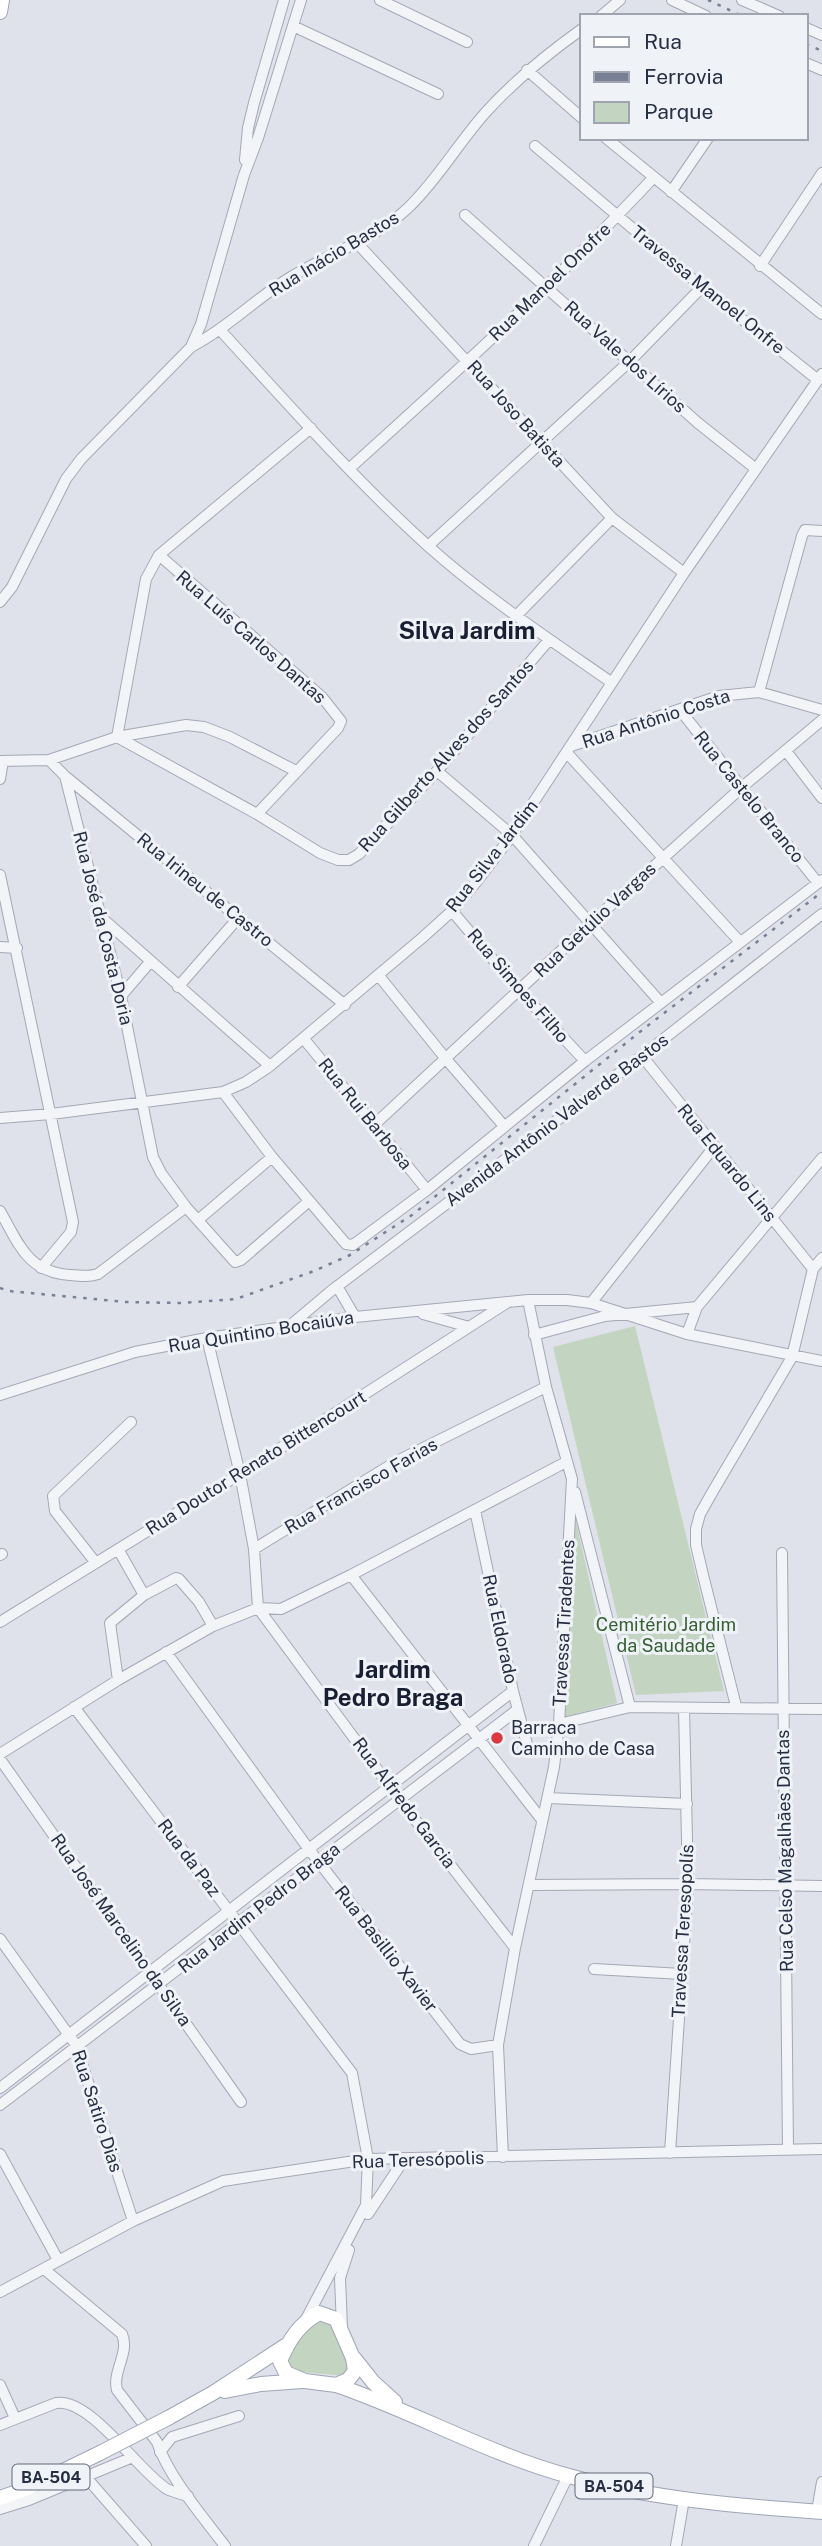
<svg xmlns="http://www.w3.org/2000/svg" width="822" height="2546" font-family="'Public Sans',sans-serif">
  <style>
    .green { fill: #c3d4c0 }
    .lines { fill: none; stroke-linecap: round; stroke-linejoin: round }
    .minor-casing { stroke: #a4a8b5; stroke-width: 12 }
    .major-casing { stroke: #9da5b7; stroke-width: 16 }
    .minor { stroke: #f2f4f8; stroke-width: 10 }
    .major { stroke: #fff; stroke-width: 14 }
    .rail { stroke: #778095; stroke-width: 2.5; stroke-dasharray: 3.5 7; stroke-linecap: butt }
    .major-bridge-casing { stroke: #9da5b7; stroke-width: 16; stroke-linecap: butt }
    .major-bridge { stroke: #fff; stroke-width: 14 }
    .poi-dot { fill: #da3942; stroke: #eff2f7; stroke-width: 2.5 }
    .labels { text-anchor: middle; stroke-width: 6; stroke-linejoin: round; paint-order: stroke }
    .shield { fill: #eff2f7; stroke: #626979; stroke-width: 2 }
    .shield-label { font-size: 16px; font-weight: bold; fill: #262e43 }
    .street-label { font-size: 18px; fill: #262e43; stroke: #eff2f7 }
    .park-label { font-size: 18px; fill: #376032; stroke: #eff2f7 }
    .poi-label { font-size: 18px; fill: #262e43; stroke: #eff2f7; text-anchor: start }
    .district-label { font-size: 24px; font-weight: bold; fill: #191f33; stroke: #eff2f7 }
  </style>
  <rect width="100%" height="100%" fill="#dfe2ea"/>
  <path class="green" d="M635,1326L724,1691L636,1695L553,1347Z
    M575,1517L617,1703L564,1717Z
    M317,2317L332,2319L351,2363L346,2376L291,2371L285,2357Z"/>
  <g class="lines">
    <g class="minor-casing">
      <path id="minor" d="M380,0L467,42
        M672,0L706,16
        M742,0L779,16
        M601,16L620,0
        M293,26L438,94
        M806,28L822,35
        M806,63L822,70
        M527,70L582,118
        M606,138L822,314
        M535,146L702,287L818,380
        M245,160L248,128L254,103L284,0
        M671,192L708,138
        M465,215L698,423L756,469
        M357,243L612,518L684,573
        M760,266L822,173
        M221,331C287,403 355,480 428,546C484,596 549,639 611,682
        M191,347C229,327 256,298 291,277C330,253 376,239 409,207C438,179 459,142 486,112C515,80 547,54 582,29
        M350,468C454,374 558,280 654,177
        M428,546L630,361L702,287
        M159,555L322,697L341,721L338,728L257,814
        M0,602L12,587L66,479L81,459L191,347L201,324L244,175L258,138L301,0
        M516,616L612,518
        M759,692L802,536L805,530L822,531
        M680,710L818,883
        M117,737L257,814L320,853L338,860H349L359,854L437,771L549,640
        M117,737L146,579L159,555L311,428
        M571,746L719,696L759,692L822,710
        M786,751L822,798
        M567,753L740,942
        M49,760L65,776L121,996L153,1157L161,1173L186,1207L235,1262L241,1260L308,1202
        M0,761L49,760L117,737L186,725L204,727L230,737L296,771
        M437,771L512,835L661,1003
        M65,776L345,1005
        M0,779L3,761
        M0,875L73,1222L71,1232L41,1268
        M452,911L519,990L585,1061
        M102,918L270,1066
        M0,947L17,948
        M379,976L446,1059L504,1126
        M178,987L239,917
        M121,996L150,962
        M304,1039L427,1190
        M642,1056L813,1269
        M223,1092L272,1157L346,1244L353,1245L427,1190L585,1061L822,880
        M0,1118L51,1114L223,1092L246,1082L270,1066L422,938L452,911L478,880L512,835L684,573L822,374
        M374,1125L591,923L741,788L822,720
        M0,1211C19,1244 27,1272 70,1275C80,1276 89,1277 98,1274L186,1207
        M198,1220L272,1157
        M337,1286L355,1317
        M591,1303L714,1147
        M423,1314L469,1327
        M293,1323L331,1291L642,1056L822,914
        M687,1334L697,1307L822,1158
        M534,1335L605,1316L697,1307
        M207,1338L240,1474L254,1549L258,1608L399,1799L515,1948
        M0,1395L135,1352L207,1338L355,1317L528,1300H567L591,1303L687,1334L822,1361
        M575,1492L630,1707
        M475,1510L513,1691L528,1748
        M118,1549L144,1595
        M254,1549L397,1461L546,1387
        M782,1553L788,2150
        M0,1555L2,1554
        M96,1563L55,1511L53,1496L131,1422
        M351,1575L542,1820
        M0,1622L240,1474L508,1302
        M166,1652L308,1848L460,2044L471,2049L498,2045
        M118,1680L110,1623L144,1595L176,1578L179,1579L199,1602L213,1626
        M736,1706L703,1575L696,1545V1529L700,1514L713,1491L792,1357L813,1269L822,1258
        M74,1707L352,2073L368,2159L366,2205L305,2321
        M559,1724L630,1707L822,1709
        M0,1754L118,1680L213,1626L258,1608L281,1609L351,1575L566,1462
        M0,1759L241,2102
        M548,1798L687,1804
        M529,1885L688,1884L822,1886
        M0,1939L76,2045L133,2221
        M594,1969L682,1974
        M0,2088L513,1691
        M0,2105L517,1710
        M670,2153L688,1884L684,1708
        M0,2154L58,2260
        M503,2157L498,2045L515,1948L554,1767L559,1724L572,1479L546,1387L528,1300
        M368,2214L405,2158
        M44,2269L122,2334C130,2353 112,2371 117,2390L157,2442C168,2476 203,2517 225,2546
        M0,2292L133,2221L223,2181L368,2159L822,2149
        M342,2327L340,2278L349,2250
        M0,2385L15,2418
        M0,2425L56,2403C90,2397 139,2472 167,2489C173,2492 181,2494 188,2496
        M160,2452L172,2437L239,2416
        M85,2476L146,2546
        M0,2509L29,2500L133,2457
        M817,2511L822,2482
        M534,2546L568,2476
        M676,2546L684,2499"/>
    </g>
    <g class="major-casing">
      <path id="major" d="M0,12L2,0
        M319,2313L336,2319L353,2358L355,2371L348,2380L336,2385L305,2381L286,2373L280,2361C289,2340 299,2324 319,2313Z
        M354,2358L373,2382L395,2402
        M336,2385C415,2412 488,2454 569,2476C651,2499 737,2506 822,2512
        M225,2391L261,2384L302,2381
        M168,2418L213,2393L285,2346
        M0,2498L26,2489L100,2453"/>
    </g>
    <use href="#minor" class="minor"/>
    <use href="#major" class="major"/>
    <path class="rail" d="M708,0L742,16
      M806,44L822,51
      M0,1288L9,1291L125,1302L180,1303L236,1299L314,1271L350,1255L412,1215L646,1027L822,892"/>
    <g class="major-bridge-casing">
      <path id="major-bridge" d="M100,2453L168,2418"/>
    </g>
    <use href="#major-bridge" class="major-bridge"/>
  </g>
  <circle class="poi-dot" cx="497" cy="1738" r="7"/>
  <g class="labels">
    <g class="shield">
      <rect x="12.5" y="2464.5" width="77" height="25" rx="5"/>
      <rect x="575.5" y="2473.5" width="77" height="25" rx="5"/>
    </g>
    <g class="shield-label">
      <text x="51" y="2483">BA-504</text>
      <text x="614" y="2492">BA-504</text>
    </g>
    <g class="street-label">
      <text transform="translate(334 254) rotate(-31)" y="6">Rua Inácio Bastos</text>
      <text transform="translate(550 282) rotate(-44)" y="6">Rua Manoel Onofre</text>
      <text transform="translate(708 290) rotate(39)" y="6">Travessa Manoel Onfre</text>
      <text transform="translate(625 357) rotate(42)" y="6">Rua Vale dos Lírios</text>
      <text transform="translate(516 414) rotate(48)" y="6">Rua Joso Batista</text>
      <text transform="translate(251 637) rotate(41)" y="6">Rua Luís Carlos Dantas</text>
      <text transform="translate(656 719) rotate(-18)" y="6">Rua Antônio Costa</text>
      <text transform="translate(446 756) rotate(-48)" y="6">Rua Gilberto Alves dos Santos</text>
      <text transform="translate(749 797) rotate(51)" y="6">Rua Castelo Branco</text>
      <text transform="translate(492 856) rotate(-52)" y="6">Rua Silva Jardim</text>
      <text transform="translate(205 890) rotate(39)" y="6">Rua Irineu de Castro</text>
      <text transform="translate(595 920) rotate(-43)" y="6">Rua Getúlio Vargas</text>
      <text transform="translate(103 928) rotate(76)" y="6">Rua José da Costa Doria</text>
      <text transform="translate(518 986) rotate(49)" y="6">Rua Simoes Filho</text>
      <text transform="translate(365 1114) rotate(51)" y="6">Rua Rui Barbosa</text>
      <text transform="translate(557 1120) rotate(-37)" y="6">Avenida Antônio Valverde Bastos</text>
      <text transform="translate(727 1163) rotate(51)" y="6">Rua Eduardo Lins</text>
      <text transform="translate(261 1332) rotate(-9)" y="6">Rua Quintino Bocaiúva</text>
      <text transform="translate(256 1463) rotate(-32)" y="6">Rua Doutor Renato Bittencourt</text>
      <text transform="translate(361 1486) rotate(-30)" y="6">Rua Francisco Farias</text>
      <text transform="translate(564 1623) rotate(-87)" y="6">Travessa Tiradentes</text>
      <text transform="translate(500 1629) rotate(78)" y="6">Rua Eldorado</text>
      <text transform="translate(404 1803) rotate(53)" y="6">Rua Alfredo Garcia</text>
      <text transform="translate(785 1851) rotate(-91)" y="6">Rua Celso Magalhães Dantas</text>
      <text transform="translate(189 1858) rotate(53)" y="6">Rua da Paz</text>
      <text transform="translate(259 1908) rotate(-38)" y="6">Rua Jardim Pedro Braga</text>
      <text transform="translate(121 1930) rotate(55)" y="6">Rua José Marcelino da Silva</text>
      <text transform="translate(683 1931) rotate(-87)" y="6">Travessa Teresopolís</text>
      <text transform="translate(386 1949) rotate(52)" y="6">Rua Basillio Xavier</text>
      <text transform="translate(97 2111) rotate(72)" y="6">Rua Satiro Dias</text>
      <text transform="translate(418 2160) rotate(-2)" y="6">Rua Teresópolis</text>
    </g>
    <g class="park-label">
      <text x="666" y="1631">Cemitério Jardim<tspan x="666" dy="21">da Saudade</tspan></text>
    </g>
    <g class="poi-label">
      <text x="511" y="1734">Barraca<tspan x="511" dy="21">Caminho de Casa</tspan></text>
    </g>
    <g class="district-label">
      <text x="467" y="639">Silva Jardim</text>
      <text x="393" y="1678">Jardim<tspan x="393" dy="28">Pedro Braga</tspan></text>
    </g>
  </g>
  <rect x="580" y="14" width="228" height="126" fill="#eff2f7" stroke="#9fa4af" stroke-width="2"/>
  <rect x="594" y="37" width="35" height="10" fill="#ffffff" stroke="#9fa4af" stroke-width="2"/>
  <text x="644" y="49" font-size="21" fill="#262e43">Rua</text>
  <rect x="594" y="72" width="35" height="10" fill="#778095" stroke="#9fa4af" stroke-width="2"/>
  <text x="644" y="84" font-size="21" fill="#262e43">Ferrovia</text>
  <rect x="594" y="102" width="35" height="21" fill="#c3d4c0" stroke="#9fa4af" stroke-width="2"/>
  <text x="644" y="119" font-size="21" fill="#262e43">Parque</text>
</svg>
